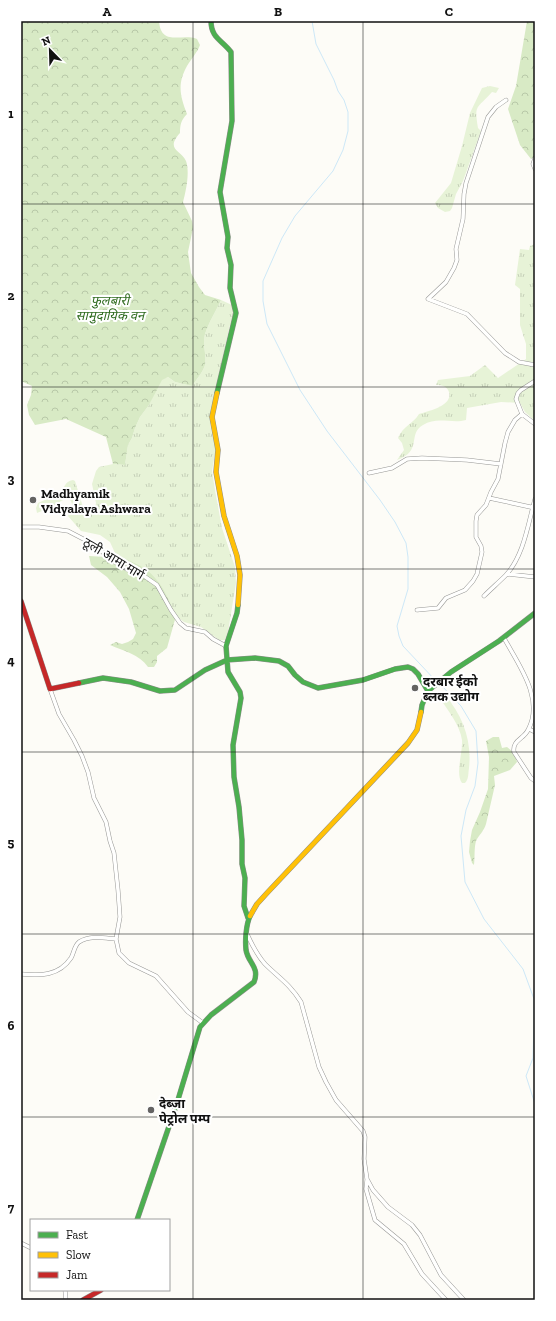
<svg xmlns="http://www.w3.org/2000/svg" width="556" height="1321" font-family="'Zilla Slab','Noto Sans Devanagari',serif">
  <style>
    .grass { fill: url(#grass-tufts) }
    .forest { fill: url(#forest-crowns) }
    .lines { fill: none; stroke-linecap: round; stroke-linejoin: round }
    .stream { stroke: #cde8f7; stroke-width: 1 }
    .street-casing { stroke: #979795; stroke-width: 4.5 }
    .fast-casing { stroke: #8e8d8b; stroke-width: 5.5 }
    .slow-casing { stroke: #8e8d8b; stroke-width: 5.5 }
    .jam-casing { stroke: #8e8d8b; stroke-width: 5.5 }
    .street { stroke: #fffffe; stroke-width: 3.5 }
    .fast { stroke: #4caf50; stroke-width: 4.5 }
    .slow { stroke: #ffc107; stroke-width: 4.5 }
    .jam { stroke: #c62828; stroke-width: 4.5 }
    .grid { fill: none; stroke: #111; stroke-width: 1; stroke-opacity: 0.55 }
    .poi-dot { fill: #646362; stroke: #fff; stroke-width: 1.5 }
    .labels { text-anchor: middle; stroke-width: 4; stroke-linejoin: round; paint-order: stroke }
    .park-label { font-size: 13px; font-style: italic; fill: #2f6b1f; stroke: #fff }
    .poi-label { font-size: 13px; font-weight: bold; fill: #111; stroke: #fff; text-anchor: start }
    .street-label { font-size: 13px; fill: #111; stroke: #fff }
    .neatline { fill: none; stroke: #111; stroke-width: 1.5 }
    .grid-label { font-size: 13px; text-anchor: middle; font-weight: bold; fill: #111 }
  </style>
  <defs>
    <pattern id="grass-tufts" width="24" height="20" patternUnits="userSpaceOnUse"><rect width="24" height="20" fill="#e7f3d7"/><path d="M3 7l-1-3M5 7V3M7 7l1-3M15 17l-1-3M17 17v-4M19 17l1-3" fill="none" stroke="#c5cfb8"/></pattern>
    <pattern id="forest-crowns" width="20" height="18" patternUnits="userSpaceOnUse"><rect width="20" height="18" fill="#d8eac5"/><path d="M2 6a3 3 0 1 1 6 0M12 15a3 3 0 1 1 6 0" fill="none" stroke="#b8c8a8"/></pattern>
  </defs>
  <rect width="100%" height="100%" fill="#fdfcf7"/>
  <path class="grass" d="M490,86L499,88L496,93L492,92C477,109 474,104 478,128L481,131L463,181L456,194L452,208L450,211L445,212L438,208L435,203L451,183L462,146L470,113L482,88Z
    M535,244V421L525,412L520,403L501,402L467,408L466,420C452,424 437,416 423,425C407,434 423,451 397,460L404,450L402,443L398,438C403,426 413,424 419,414C428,411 453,406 449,392C447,386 442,385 436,385L438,380L470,376L485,365L498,378L526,359V344L520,325V289L515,285L520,249L529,250L530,246Z
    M221,300L232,305L234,312L233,320L230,325L226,343L213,402L210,421L211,430L216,448L212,471L215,490L222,528L235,567L236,583L228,632L225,640H219L201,627L184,622L176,616L165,593L145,569L137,564L119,557L115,553L110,542L100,535L81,531L68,516L70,509L73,507L71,501L68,498L61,501L54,506L37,513L36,508L38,503C44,500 53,497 59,493C65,489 64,481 73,480L75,481L83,507L85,510H91L95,508L96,503L92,484L96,471L99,467L113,464L125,465L128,445L132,438L135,428L140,417L149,405L159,383L162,379L168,377L175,382L192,386C196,380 203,372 205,365C207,355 202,344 205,334C209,322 216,311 221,300Z
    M442,695H445C463,716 472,741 469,768C468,774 469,779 465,783H462C455,774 463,752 462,740C460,725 448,711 440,698Z"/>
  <path class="forest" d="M21,21H159C161,47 182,33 197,39L200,45C197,53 191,59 187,66C177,84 180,96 187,114C181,120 180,125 180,133C165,150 181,150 186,161C190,172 186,191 183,202L192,221L193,228L188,252L191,273L199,287L205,295L221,300C216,311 209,322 205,334C202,345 207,355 205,365C203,372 196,380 192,386L175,382L168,377L162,380L149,405L140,417L135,428L132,438L128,445L125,465L113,464L106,437L66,419L35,425L29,415L27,405L31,395L32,386L21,381Z
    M527,21H535V155L534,157L531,159L520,145L508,109L516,86Z
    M115,553C122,559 130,560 137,564C160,576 166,594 176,616L167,648L157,656V662L154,667H148C139,654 124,651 110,645L116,642L122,644L128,642L133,639L136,633L129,609L120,592L107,577L91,565L89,556L106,557Z
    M493,737H499L502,748L507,747L514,753L517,762L510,770L494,776L495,785L486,824C484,831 479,835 476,841C474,848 475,857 474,865L472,863L469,852L470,841L472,830L480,812L488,789L489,757L486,741Z"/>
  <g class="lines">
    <path class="stream" d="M312,21L316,44L334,80L338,91L344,100L348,112V131L343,150L333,171L295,216L282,238L263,281V301L267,324L300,390L327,431L380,500L395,522L406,543L408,557V589L397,626L399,636L403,646L436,681
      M440,684L461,706L476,731L478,763L475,786L466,810L461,836L465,882L484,919L523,969L534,999V1024L533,1058L526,1076L535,1104"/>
    <g class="street-casing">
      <path id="street" d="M506,100L496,107L488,117L466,183L464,194L463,219L456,249L457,260L454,268L446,282L428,299L467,314L505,353L519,362L535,365
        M535,158L533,164L535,169
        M535,381L521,390L518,393L516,399L522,414L535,424
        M369,473L392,468L407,459L422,458L467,460L501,464
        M489,498L535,508
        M21,527H39L68,531L91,543L115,562L132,572L144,576L157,585L171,610L180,623L186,628L205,632L213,639L226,646
        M507,574L535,577
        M484,596C491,589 499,582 506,575C524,555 528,524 535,499
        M417,610L438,608L446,598L465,590L473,581L477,574L482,552L481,546L476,537V521L477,515L486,505L491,492L498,479L505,443L508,432L515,420L522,414
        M504,638C518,664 545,699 528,730C524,739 512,740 514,752L531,778L535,781
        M50,689L59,714L74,740L82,756L88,772L94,798L106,822L110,841L114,853L118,890L120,917L116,939L119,953L129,963L156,976L188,1012L203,1023
        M529,729L535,732
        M247,934C252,945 257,955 265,964C278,977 290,984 301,1002L319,1067L326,1082L336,1100L363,1131L365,1137L364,1159L367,1179L373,1190L388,1207L412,1225L420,1235L441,1275L464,1300
        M21,974C40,976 59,976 71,958C74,953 74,946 79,942C90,935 104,938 116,939
        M367,1180L366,1189L375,1220L404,1244L422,1274L446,1300
        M21,1243L31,1248
        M65,1290L66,1300"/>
    </g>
    <g class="fast-casing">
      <path id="fast" d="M211,21C211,38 222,40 231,52L232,121L220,192L228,237L227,248L231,265L230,288L236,313L217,393
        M238,605L237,613L226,646L228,672L240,692L241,698L233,745L234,777L239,807L242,840V864L245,878L244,906L248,918
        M79,683L103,678L131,682L160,691L175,690L205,670L227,660L255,658L279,661L288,666L295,675L303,682L318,688L363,680L395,669L408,667L413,669L418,674L428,691
        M421,712L422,705L428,691L451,672L499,641L535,613
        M137,1220L177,1103L200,1027L211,1015L254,982C260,967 248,963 246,950C245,940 246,925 250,916"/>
    </g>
    <g class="slow-casing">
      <path id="slow" d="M217,393L212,417L218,450L216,472L224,516L237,556L240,575L238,605
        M250,916L257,904L267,893L408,743L417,730L421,712"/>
    </g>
    <g class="jam-casing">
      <path id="jam" d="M21,601L50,689L79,683
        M83,1300L101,1290"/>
    </g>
    <use href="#street" class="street"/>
    <use href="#fast" class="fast"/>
    <use href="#slow" class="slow"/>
    <use href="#jam" class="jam"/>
  </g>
  <path class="grid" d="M193,21V1300M363,21V1300M21,204H535M21,387H535M21,569H535M21,752H535M21,934H535M21,1117H535"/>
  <g class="poi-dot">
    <circle cx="33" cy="500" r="4"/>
    <circle cx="415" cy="688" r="4"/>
    <circle cx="151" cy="1110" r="4"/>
  </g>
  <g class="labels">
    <g class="park-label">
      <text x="110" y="305">फुलबारी<tspan x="110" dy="15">सामुदायिक वन</tspan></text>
    </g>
    <g class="poi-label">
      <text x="41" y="498">Madhyamik<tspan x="41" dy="15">Vidyalaya Ashwara</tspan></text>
      <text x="423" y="686">दरबार ईको<tspan x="423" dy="15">ब्लक उद्योग</tspan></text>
      <text x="159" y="1108">देब्जा<tspan x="159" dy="15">पेट्रोल पम्प</tspan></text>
    </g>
    <g class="street-label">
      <text transform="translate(114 558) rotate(31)" y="5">ठूली आमा मार्ग</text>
    </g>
  </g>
  <rect width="556" height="1321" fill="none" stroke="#ffffff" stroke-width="44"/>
  <rect x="30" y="1219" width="140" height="72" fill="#ffffff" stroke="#a0a0a0"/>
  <rect x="38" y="1232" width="20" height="6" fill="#4caf50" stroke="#a0a0a0"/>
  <text x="66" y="1239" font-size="12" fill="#111111">Fast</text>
  <rect x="38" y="1252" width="20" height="6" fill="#ffc107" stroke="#a0a0a0"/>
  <text x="66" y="1259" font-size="12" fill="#111111">Slow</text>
  <rect x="38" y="1272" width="20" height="6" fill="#c62828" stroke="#a0a0a0"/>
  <text x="66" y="1279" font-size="12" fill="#111111">Jam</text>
  <g transform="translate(50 50) rotate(337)" stroke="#ffffff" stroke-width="3" paint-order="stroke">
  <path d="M0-3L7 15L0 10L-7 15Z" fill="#111111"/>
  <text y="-6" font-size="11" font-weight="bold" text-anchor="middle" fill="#111111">N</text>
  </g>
  <rect x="22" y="22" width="512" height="1277" class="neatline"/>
  <g class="grid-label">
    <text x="107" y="16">A</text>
    <text x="278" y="16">B</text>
    <text x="449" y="16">C</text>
    <text x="11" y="118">1</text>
    <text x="11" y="300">2</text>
    <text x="11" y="483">3</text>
    <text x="11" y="665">4</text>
    <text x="11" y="847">5</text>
    <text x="11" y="1030">6</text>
    <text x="11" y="1212">7</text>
  </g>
</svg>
